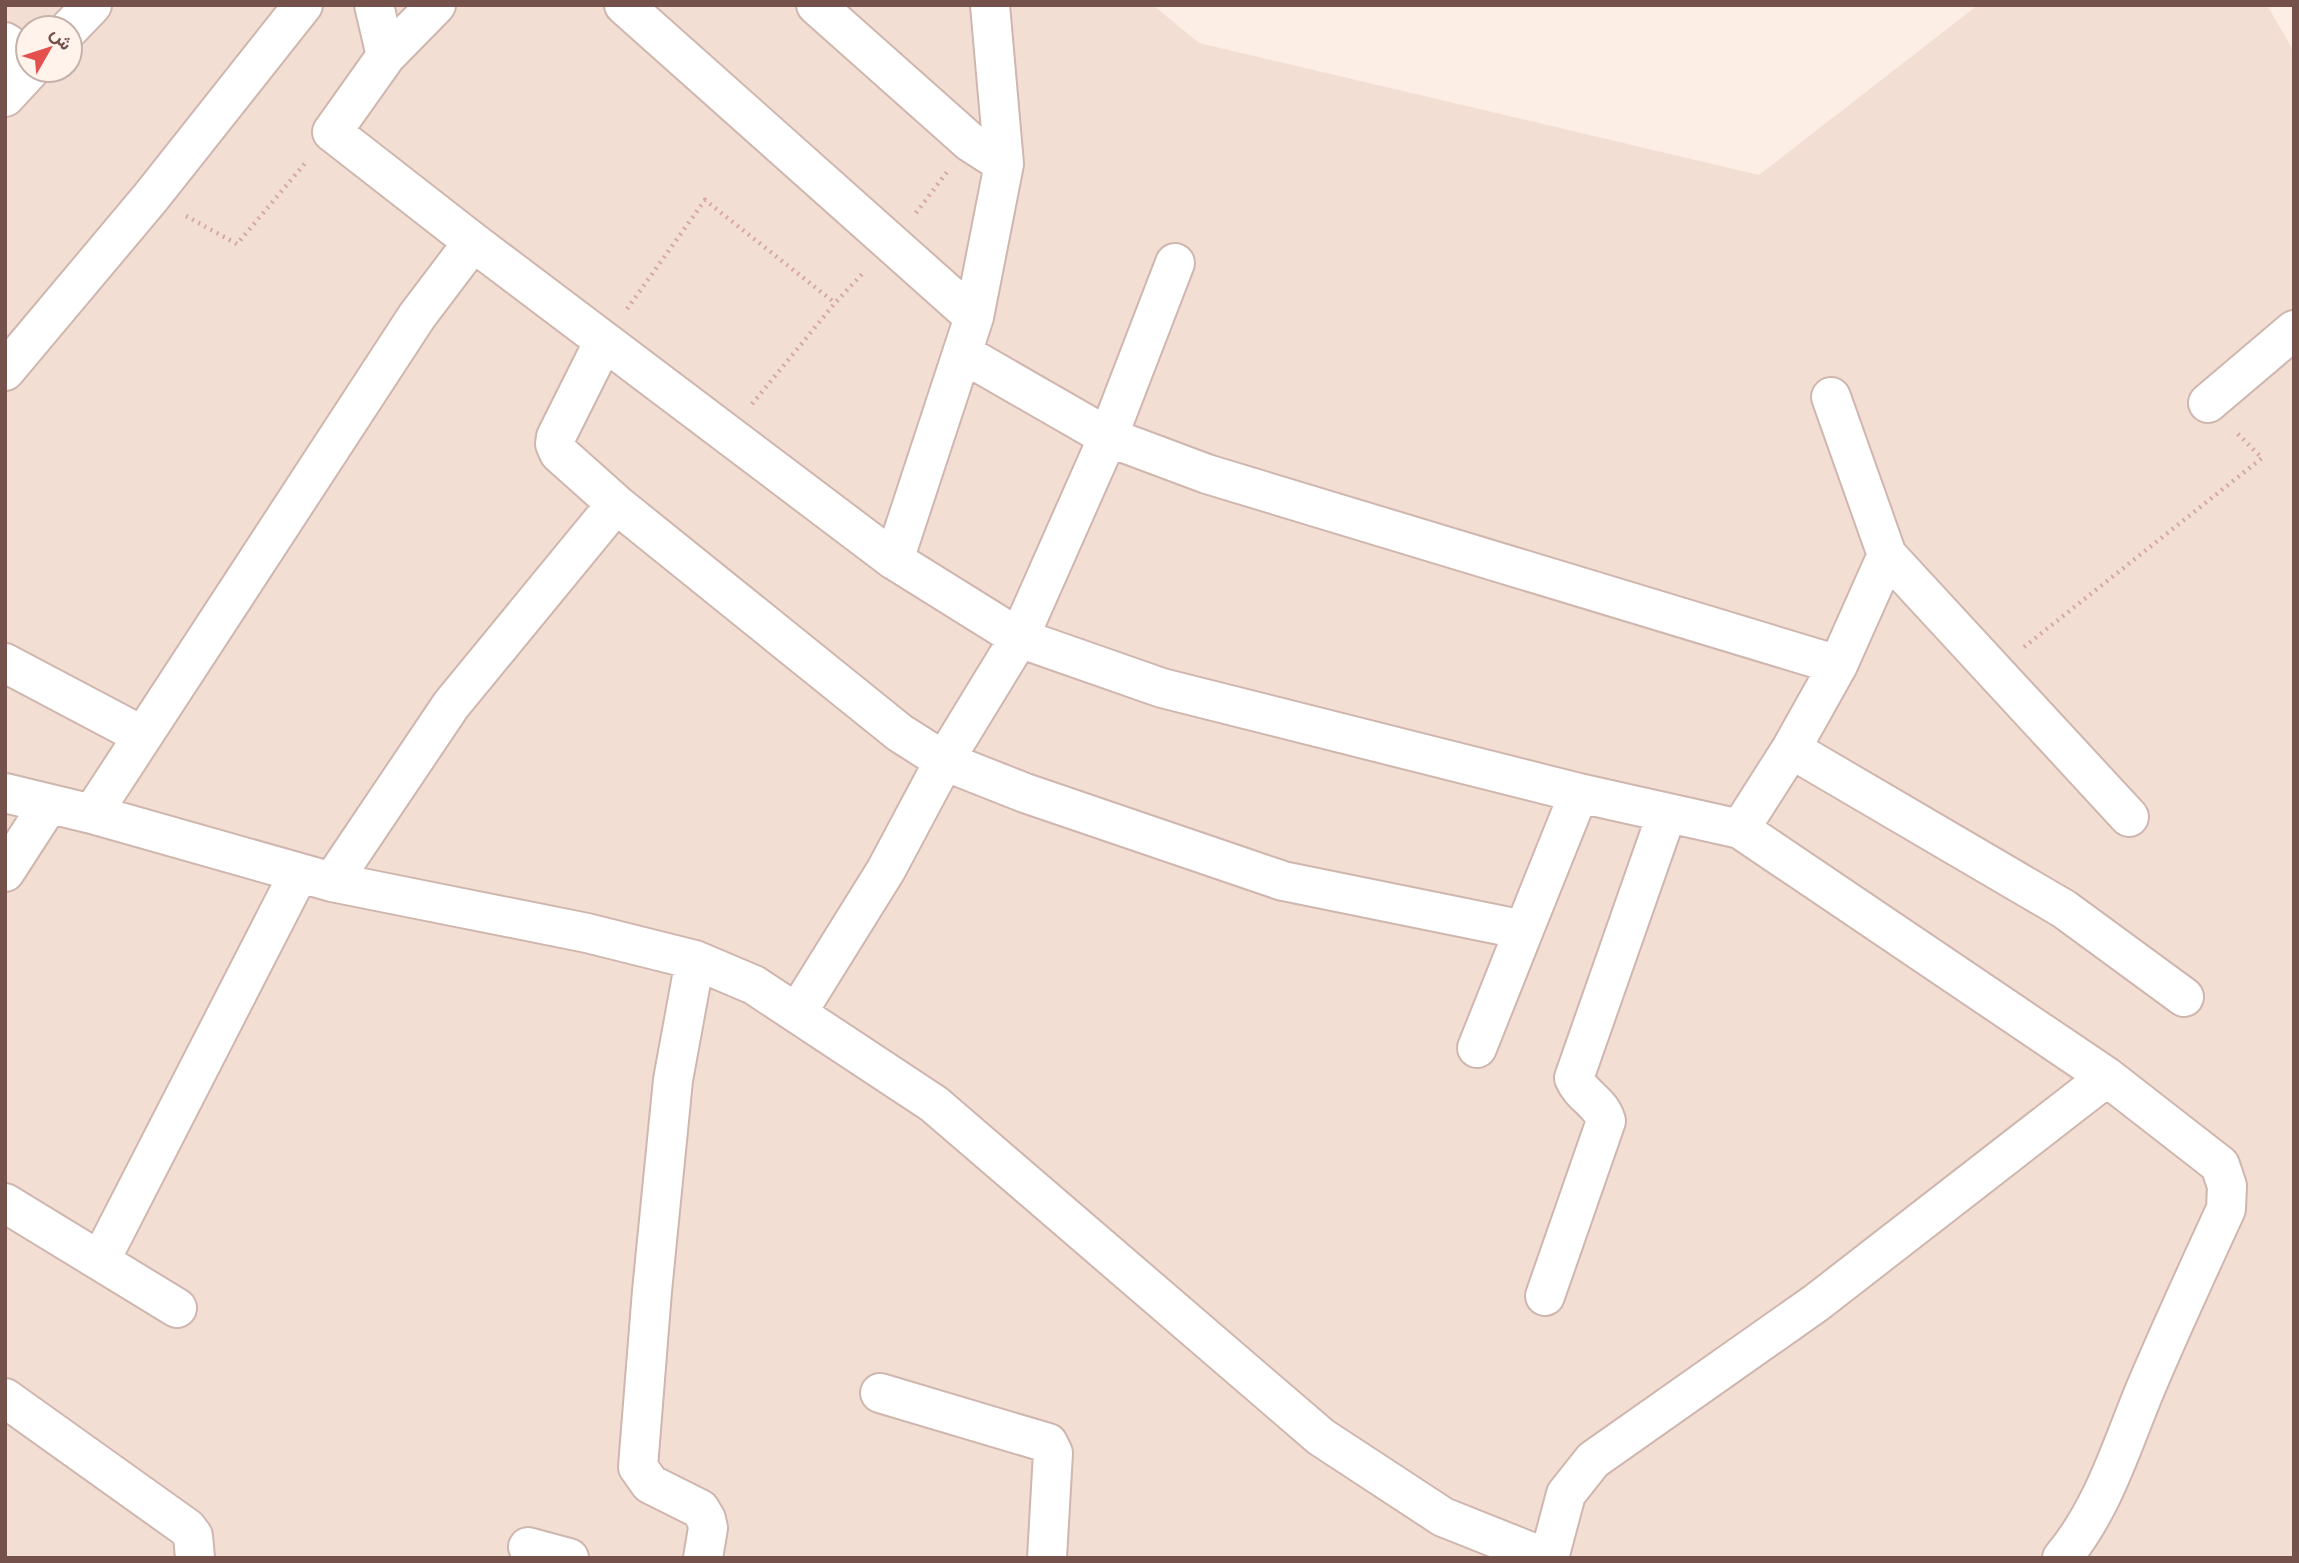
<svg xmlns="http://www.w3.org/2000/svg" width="2299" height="1563" font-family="Montserrat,Vazirmatn,sans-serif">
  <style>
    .residential { fill: #f3ded3; fill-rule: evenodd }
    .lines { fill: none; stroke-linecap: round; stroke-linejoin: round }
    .minor-casing { stroke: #cfb6ae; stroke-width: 42 }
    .path { stroke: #d5aaa0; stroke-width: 4.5; stroke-dasharray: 2 5; stroke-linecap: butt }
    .minor { stroke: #fff; stroke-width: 38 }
  </style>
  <rect width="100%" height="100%" fill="#fceee5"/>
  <path class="residential" d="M5,5H1153L1199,43L1759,175L1978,5H2267L2294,52V1558H5ZM28,28H70V70H28Z"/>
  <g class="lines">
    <g class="minor-casing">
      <path id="minor" d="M374,5L386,56
        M436,5L386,56L332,132L473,242L894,560L1019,638L1162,688L1579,793L1740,829L2107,1077L2220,1165L2227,1186L2226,1209C2199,1268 2172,1326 2147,1385C2122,1444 2104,1508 2062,1558
        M624,5L974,317
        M816,5L970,142L1004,164
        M70,28L92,5
        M5,42L28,58
        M5,97L30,70
        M604,341L556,437L555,444L559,453L616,504L900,733L944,761L1025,793L1283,881L1524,930L1477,1048
        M962,353L1108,437L1207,474L1838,665
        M5,371L151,197L303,5
        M1831,397L1887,555L2129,817
        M2208,403L2294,330
        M894,560L974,317L1004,164L990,5
        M5,663L143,736
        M1791,749L2064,909L2184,997
        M5,793L92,814L332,882L587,933L695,960L754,985L934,1104L1321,1437L1443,1517L1546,1558
        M92,814L417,316L473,242
        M1740,829L1791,749L1838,665L1887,555
        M5,872L49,804
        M332,882L451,705L616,504
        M1524,930L1579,793
        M695,960L673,1080L652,1291L638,1467L650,1484L700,1509L706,1519L708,1528L703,1558
        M797,1013L886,870L944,761L1019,638L1108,437L1175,263
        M5,1203L177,1308
        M100,1261L299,873
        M1545,1296L1606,1121C1601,1102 1582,1097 1574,1078L1667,813
        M880,1393L1048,1443L1053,1453L1047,1558
        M5,1398L187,1528L193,1536L195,1558
        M528,1547L569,1558
        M1549,1558L1566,1494L1593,1460L1816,1303L2107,1077"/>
    </g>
    <path class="path" d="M916,213L947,172
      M186,216L237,244L307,161
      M627,309L705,200L835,303
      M752,404L835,303L864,272
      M2024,647L2262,458L2235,431"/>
    <use href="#minor" class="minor"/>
  </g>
  <rect width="2299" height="1563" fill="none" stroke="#74514b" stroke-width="14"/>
  <g transform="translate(49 49) rotate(51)"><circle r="33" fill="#fff3eb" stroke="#c7b2ab" stroke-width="2"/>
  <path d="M0-5L12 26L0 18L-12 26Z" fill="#e3504d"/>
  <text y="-10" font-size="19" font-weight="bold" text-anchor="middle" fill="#74514b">ش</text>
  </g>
</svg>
